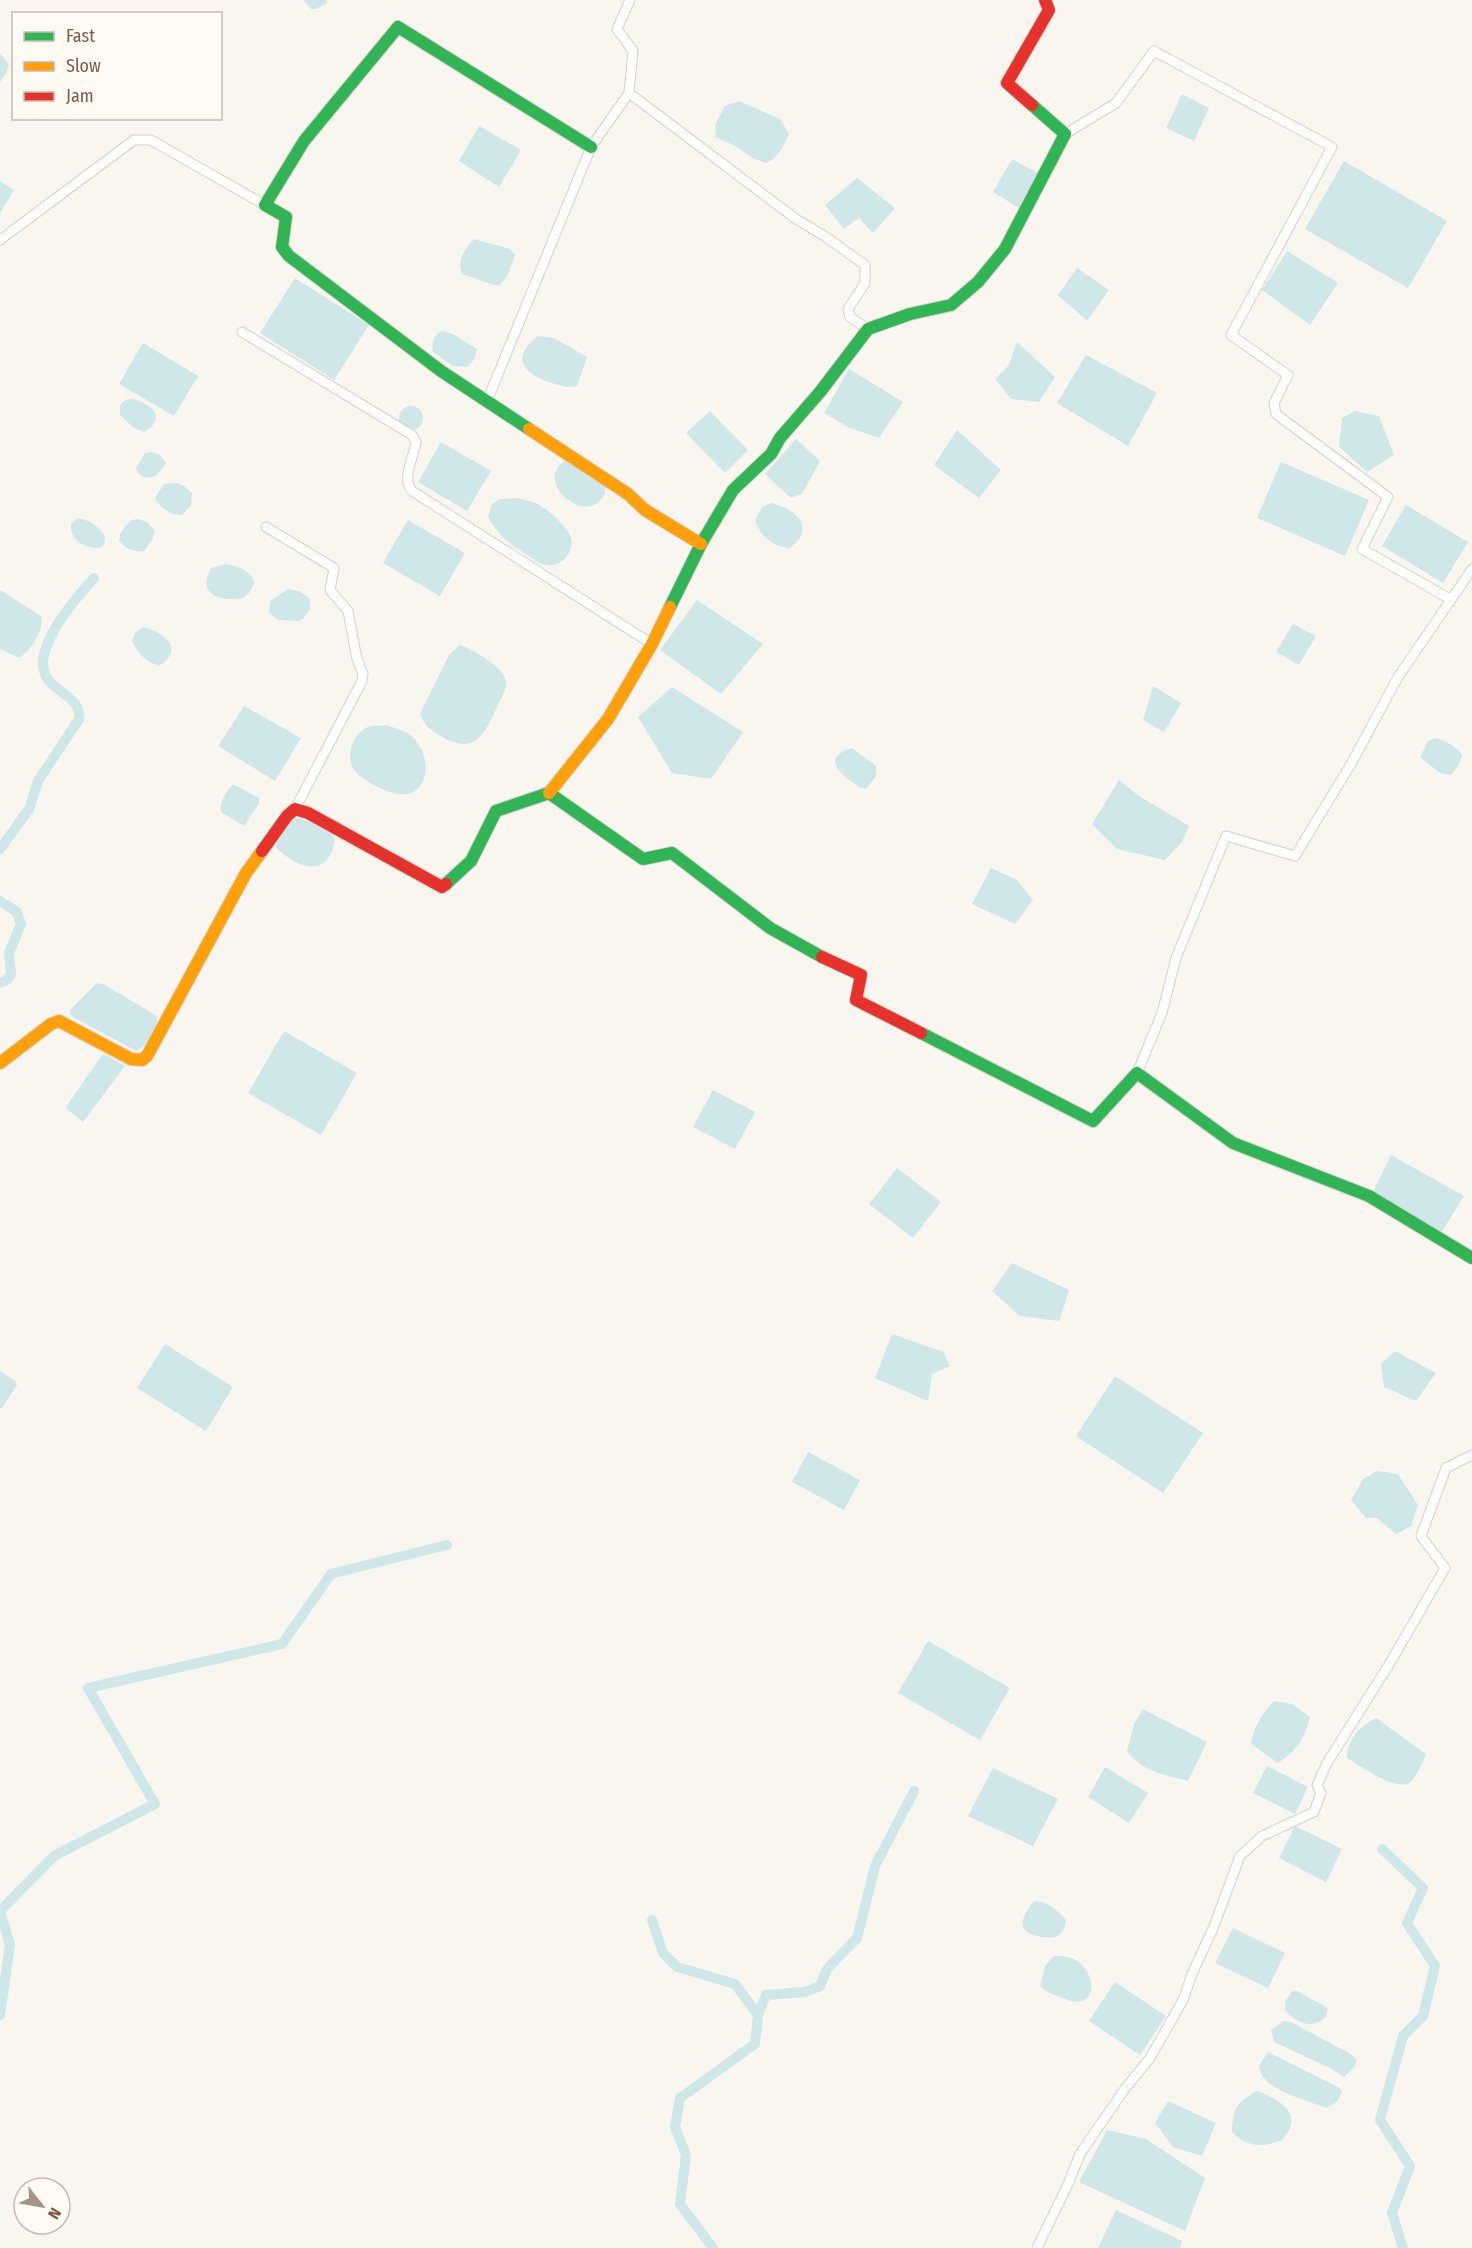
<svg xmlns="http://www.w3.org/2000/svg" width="1472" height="2248" font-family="'Fira Sans Condensed',sans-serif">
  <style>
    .water { fill: #d0e7e9 }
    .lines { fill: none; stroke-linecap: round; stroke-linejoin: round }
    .canal { stroke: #d0e7e9; stroke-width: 10 }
    .street-casing { stroke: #d8d2cd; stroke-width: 11 }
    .fast-casing { stroke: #d9d1ca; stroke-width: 14 }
    .slow-casing { stroke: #d9d1ca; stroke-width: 14 }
    .jam-casing { stroke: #d9d1ca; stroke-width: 14 }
    .street { stroke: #fefefd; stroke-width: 9 }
    .fast { stroke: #30b455; stroke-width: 12 }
    .slow { stroke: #ff9f0a; stroke-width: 12 }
    .jam { stroke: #e5322d; stroke-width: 12 }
  </style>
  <rect width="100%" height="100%" fill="#f9f5ef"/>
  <path class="water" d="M303,0H326L327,3L316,9H311Z
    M0,53L9,64L6,74L0,82Z
    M1182,94L1209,108L1194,141L1166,128Z
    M739,101L780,119L789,134C784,146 778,158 766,163L752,158L737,147L716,137L715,125L725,106Z
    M479,126L521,150L499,187L459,161Z
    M1012,159L1038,173L1019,208L993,192Z
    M1344,161L1447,221L1408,288L1305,229Z
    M857,178L895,208L873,233L859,218L844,229L825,205Z
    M0,181L14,190L0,213Z
    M474,239L510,249L515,255L508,275L500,285H494L462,274C457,258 464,251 474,239Z
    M1287,251L1338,283L1310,325L1262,290Z
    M1077,268L1109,290L1087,321L1058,295Z
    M295,278L369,325L334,380L260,333Z
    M442,331L453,334L477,349L475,358L468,367L453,366L433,352C431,343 433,336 442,331Z
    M538,336L554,338L587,357L577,386C569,388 566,387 558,385C528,377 506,361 538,336Z
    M1017,342L1055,377L1039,402L1011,399L995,379L1009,365Z
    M143,343L198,376L174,416L119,384Z
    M1086,355L1157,393L1128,446L1057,403Z
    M849,369L903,402L879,438L848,427L824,413Z
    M133,399C151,404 168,418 144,432L134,428L120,415V405L125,400Z
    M399 418a12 12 0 1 1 24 0a12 12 0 1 1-24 0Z
    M710,411L748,450L725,473L686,433Z
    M1355,411L1379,416L1394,455L1367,472L1339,447L1342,418Z
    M957,430L1001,470L979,498L934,465Z
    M796,439L820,461L802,494L791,498L765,474Z
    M441,442L491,471L467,511L418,482Z
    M152,452L160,455L166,463L156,476C147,479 139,478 136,468L145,453Z
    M566,460L600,480L605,486C606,492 605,495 601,499C584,524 532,481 566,460Z
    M1281,462L1369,500L1345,556L1257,518Z
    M177,483L184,486L192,493L191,506L182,515C172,515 159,508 155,498L164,484Z
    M517,498C523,500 530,500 535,503C546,507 568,527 571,538C575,551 562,567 548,565C538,564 532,558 524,553C505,540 500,537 488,517L492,504L500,499Z
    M771,503C796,509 817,527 790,548C772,546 761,538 755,520L762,507Z
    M1406,505L1468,542L1443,583L1382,546Z
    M78,518C89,520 99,526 105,536L104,545L99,548C85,548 69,540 71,524Z
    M138,519L147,522L155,531L152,540L144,551C132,552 127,549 119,541L120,534L125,526L132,520Z
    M408,520L465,553L440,596L383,563Z
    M226,564C239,567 250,569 254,583L250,592L243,598C221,602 196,595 211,568Z
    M288,589L299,591L309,598C312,607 308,616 299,621L278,620L269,612L270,601Z
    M0,590L41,616C45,629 30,652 19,658L0,649Z
    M697,600L763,644L721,694L660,650Z
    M1293,624L1316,636L1299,665L1276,652Z
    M143,627C164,632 186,649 159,666C145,661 138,654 132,641L136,632Z
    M460,645C473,650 503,666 506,681C507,689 501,699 497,707C484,735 474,756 441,736C430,730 424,725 420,714L449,655Z
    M1153,686L1181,703L1164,732L1143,720Z
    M672,687L743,732L711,779L672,773L638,717Z
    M244,706L301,738L275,781L218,746Z
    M387,725C393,728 403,730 409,734C427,747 434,780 412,793C398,800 357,780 352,766C346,753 355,731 368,727C374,725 381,726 387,725Z
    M1437,738C1446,742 1458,746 1462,756L1458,766L1451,775L1440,773L1420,757L1428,741Z
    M852,748L876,766V776L866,789L861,788C845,778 817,758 852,748Z
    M1119,780L1139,796L1189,826L1182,842L1165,860L1117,849L1092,824Z
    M233,784L259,798V803L244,826L221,812C218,803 227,791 233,784Z
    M296,818C311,822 326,826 335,839C329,879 299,869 276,848C277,835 285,825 296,818Z
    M991,868L1017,880L1033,900L1015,924L972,904Z
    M97,983L105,985L157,1016C160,1026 146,1048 136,1051L73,1017L70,1014V1010Z
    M284,1031L357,1073L321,1135L248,1093Z
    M102,1055H106L125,1066L83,1122L67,1109L66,1107Z
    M713,1090L755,1112L735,1149L693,1127Z
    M1391,1155L1464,1196L1441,1233L1373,1192Z
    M897,1168L941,1202L913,1238L869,1204Z
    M1012,1263L1069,1290L1059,1321L1020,1316L992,1291Z
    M892,1334L943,1352L950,1366L932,1374L928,1401L875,1378Z
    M165,1344L233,1387L206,1431L137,1388Z
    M1395,1351L1436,1373L1416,1401L1384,1387L1381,1364Z
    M0,1371L15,1381L17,1385L2,1408H0Z
    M1115,1376L1203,1433L1163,1493L1076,1436Z
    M808,1452L860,1480L844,1510L792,1482Z
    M1377,1471L1398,1474L1418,1505L1411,1526L1396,1534L1377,1518H1366L1351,1500L1363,1479Z
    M928,1641L1010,1688L980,1740L898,1693Z
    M1274,1701L1292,1704L1310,1717C1303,1740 1298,1750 1278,1763L1251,1744C1254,1726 1262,1714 1274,1701Z
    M1143,1709L1207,1742L1188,1781C1164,1775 1143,1772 1127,1751L1134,1724Z
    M1376,1718L1426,1754C1424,1760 1415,1780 1409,1783C1394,1791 1361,1766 1347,1758C1348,1738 1360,1726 1376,1718Z
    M1267,1766L1308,1787L1295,1814L1253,1793Z
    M1105,1767L1148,1793L1129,1823L1088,1797Z
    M993,1768L1058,1799L1033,1846L968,1816Z
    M1295,1826L1342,1849L1326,1882L1279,1858Z
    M1034,1901C1046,1900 1059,1911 1066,1920C1065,1927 1063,1933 1057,1936C1052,1939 1048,1937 1043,1937C1015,1934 1020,1918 1034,1901Z
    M1233,1928L1285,1953L1268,1988L1215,1963Z
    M1054,1956C1098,1952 1105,2015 1065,1999C1056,1995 1047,1993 1040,1986L1045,1966Z
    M1115,1982L1166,2016L1140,2055L1089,2021Z
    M1292,1991H1297L1328,2008L1326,2016C1313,2031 1296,2023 1285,2010V2002Z
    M1283,2021L1291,2022L1349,2053L1357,2060L1354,2067L1344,2077L1332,2069L1274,2042L1271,2030Z
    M1268,2052L1340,2088L1342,2091L1337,2102L1326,2108C1309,2101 1277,2093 1265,2079C1261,2076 1260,2070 1259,2066Z
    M1257,2091C1271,2096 1298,2108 1290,2128C1289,2132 1284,2136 1282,2140C1263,2148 1246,2147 1232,2132C1233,2109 1236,2102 1257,2091Z
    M1168,2101L1216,2123L1202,2156L1173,2147L1155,2123Z
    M1107,2130L1146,2139L1205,2178L1185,2231L1079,2182Z
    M1116,2210L1182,2241L1180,2248H1098Z"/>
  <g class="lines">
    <path class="canal" d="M0,849L29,809L38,781L79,719C81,699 60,694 49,681C26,653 76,598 94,578
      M0,901L17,912L21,924L9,953L11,974L7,980L0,983
      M1382,1849L1423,1888L1407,1923L1435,1966L1423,2016L1403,2036L1380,2120L1410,2166L1392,2213L1403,2248
      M652,1920L663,1953L677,1967L735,1984L758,2015
      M0,2015L10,1945L0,1911L54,1856L155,1804L88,1688L282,1644L331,1574L447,1545
      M713,2248L680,2204L686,2155L675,2127L680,2098L755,2044L758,2015L766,1995L805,1992L820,1986L827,1969L857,1938L875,1866L914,1791"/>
    <g class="street-casing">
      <path id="street" d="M630,0L617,29L633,51L629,93L796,219L826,237L865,265V283L848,309L850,317L868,329
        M1065,134L1116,103L1154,51L1332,147L1231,335L1288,375L1274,403L1276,414L1388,497L1362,549L1450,599
        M0,240L134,140H151L265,205
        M242,332L412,435L416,442C414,457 401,478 412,491L652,644
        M487,401L591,147L629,93
        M266,527L334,568L330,590L348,611L357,659L363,674L362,681L295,809
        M1137,1073L1162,1013L1176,958L1226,836L1295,856L1351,764L1398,677L1472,569
        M1037,2248L1069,2182L1080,2154L1124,2090L1150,2058L1183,2000L1192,1974L1214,1926L1240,1856L1262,1836L1314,1812L1321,1793L1317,1785L1327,1763L1390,1663L1445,1568L1421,1536L1446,1468L1472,1455"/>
    </g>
    <g class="fast-casing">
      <path id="fast" d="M529,429L441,371L289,256L282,247L286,217L265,205L304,141L398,27L591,147
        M670,607L701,544L733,490L771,454L780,438L820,392L868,329L910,314L951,305L978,282L1005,249L1065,134L1032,105
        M446,884L471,861L496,811L549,793L643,859L672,853L770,928L822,957
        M921,1033L1093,1121L1137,1073L1233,1143L1369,1196L1472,1258"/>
    </g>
    <g class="slow-casing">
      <path id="slow" d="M529,429L628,494L645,510L701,544
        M549,793L608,719L652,644L670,607
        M0,1063L51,1024L59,1021L131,1059L142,1060L147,1056L246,873L262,851"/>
    </g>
    <g class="jam-casing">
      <path id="jam" d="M1032,105L1007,83L1049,10L1045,0
        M262,851L287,816L295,809L308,813L442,887L446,884
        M822,957L861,975L856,1000L921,1033"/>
    </g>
    <use href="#street" class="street"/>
    <use href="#fast" class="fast"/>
    <use href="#slow" class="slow"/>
    <use href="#jam" class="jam"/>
  </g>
  <rect x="12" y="12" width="210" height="108" fill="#fffaf2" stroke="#c9bbb0" stroke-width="1.5"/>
  <rect x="24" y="32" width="30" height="9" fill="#30b455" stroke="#c9bbb0" stroke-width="1.5"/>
  <text x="66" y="42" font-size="18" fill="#795c4d">Fast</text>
  <rect x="24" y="62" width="30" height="9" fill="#ff9f0a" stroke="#c9bbb0" stroke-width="1.5"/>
  <text x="66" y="72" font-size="18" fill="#795c4d">Slow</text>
  <rect x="24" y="92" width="30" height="9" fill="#e5322d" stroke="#c9bbb0" stroke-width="1.5"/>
  <text x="66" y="102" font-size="18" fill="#795c4d">Jam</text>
  <g transform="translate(42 2206) rotate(121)"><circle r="28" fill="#fffaf2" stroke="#c9bbb0" stroke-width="1.5"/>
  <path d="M0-4.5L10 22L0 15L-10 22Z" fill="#a69286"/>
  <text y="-9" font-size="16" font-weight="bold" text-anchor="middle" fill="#795c4d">N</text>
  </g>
</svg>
